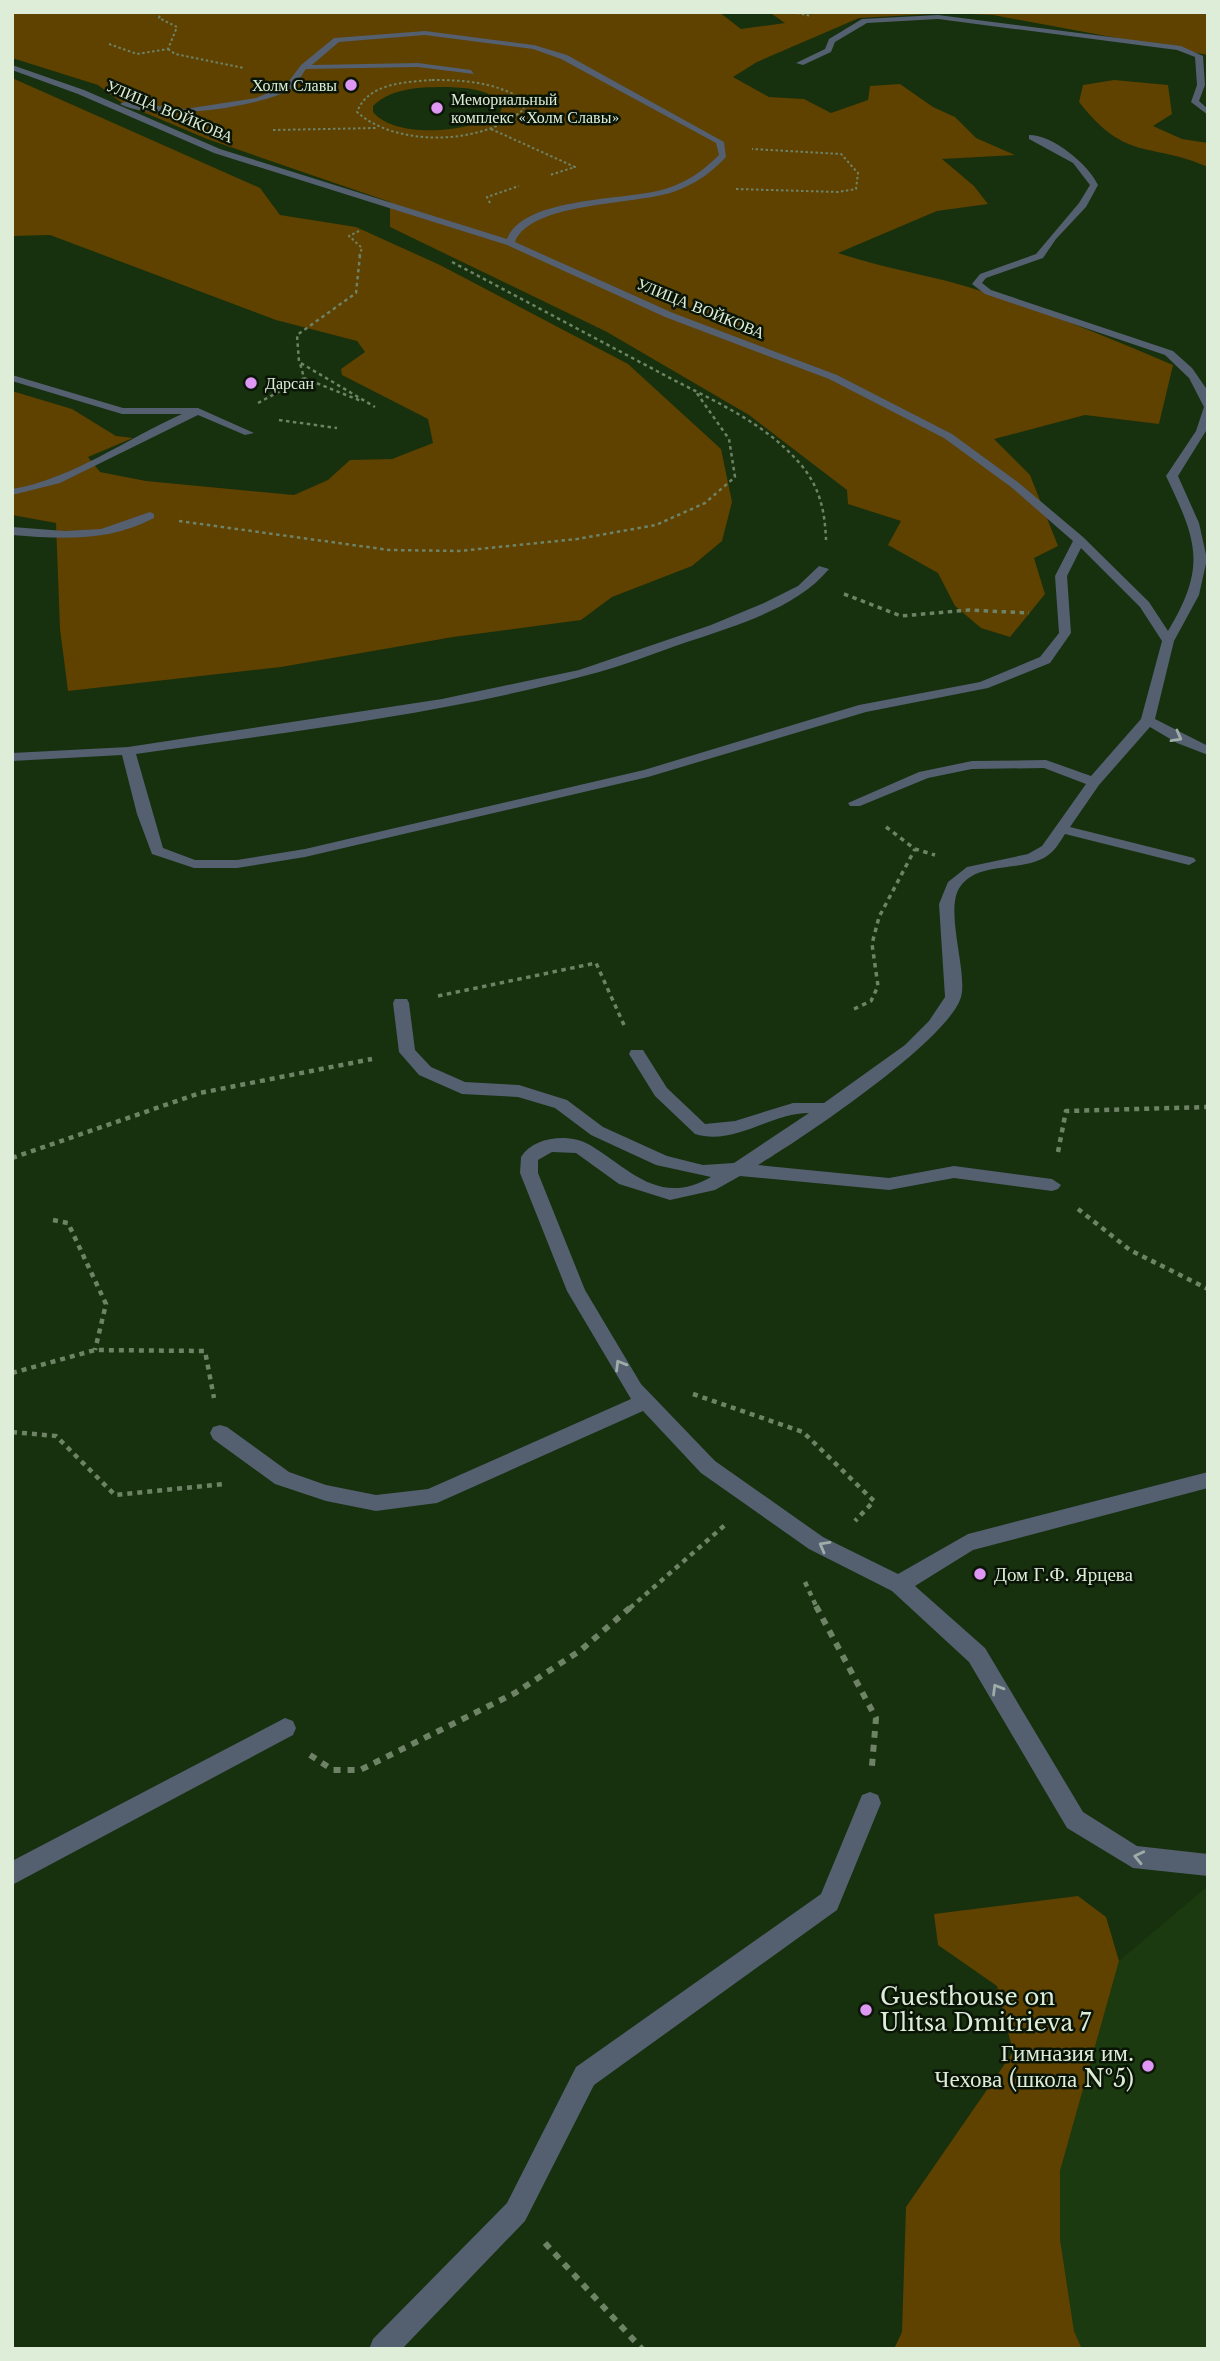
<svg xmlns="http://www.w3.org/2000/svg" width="1220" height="2361" font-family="'Libre Baskerville',serif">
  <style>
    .built { fill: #1b3a10 }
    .green { fill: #5f4100; fill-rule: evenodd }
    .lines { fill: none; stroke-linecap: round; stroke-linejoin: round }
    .path-far4 { stroke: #6e8366; stroke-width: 2; stroke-dasharray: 2.5 2.5; stroke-linecap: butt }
    .path-far3 { stroke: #6e8366; stroke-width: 2.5; stroke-dasharray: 3.5 3.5; stroke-linecap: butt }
    .path-far2 { stroke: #6e8366; stroke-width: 3.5; stroke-dasharray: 4.5 4.5; stroke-linecap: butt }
    .path-far1 { stroke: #6e8366; stroke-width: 4.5; stroke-dasharray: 5 5; stroke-linecap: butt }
    .path { stroke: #6e8366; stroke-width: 6; stroke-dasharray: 7 7; stroke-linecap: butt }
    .minor { fill: #545f70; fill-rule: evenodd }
    .oneway { stroke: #9fada9 }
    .poi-dot { fill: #de98f3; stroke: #0a1507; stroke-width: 2.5 }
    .labels { text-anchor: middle; stroke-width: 5; stroke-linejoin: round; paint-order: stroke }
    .far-poi-label { font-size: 16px; fill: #ddedd8; stroke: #0a1507; text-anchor: start }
    .far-street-label { font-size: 16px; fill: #ddedd8; stroke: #0a1507 }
    .poi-label { font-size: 19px; fill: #ddedd8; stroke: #0a1507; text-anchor: start }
    .near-poi-label { font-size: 23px; fill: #ddedd8; stroke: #0a1507; text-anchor: start }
  </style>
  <rect width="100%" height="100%" fill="#17300d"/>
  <path class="built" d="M1208,1886V2349H1082L1074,2331L1060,2239V2171L1119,1961Z"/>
  <path class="green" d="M12,12H719L741,29L785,23L769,12H1208V55L993,15L947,13L859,18L757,62L733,77L769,97L804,99L831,113L868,100L870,86L900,84L933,107L955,117L976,138L1015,155L942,159L974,186L988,204L937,211L838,253C874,265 910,272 947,281C1024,302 1099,334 1173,365L1159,424L1085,415L994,439L1030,475L1058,546L1034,558L1045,594L1010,637L981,628L955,606L938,573L888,545L901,521L848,504L847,490L749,415L607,332L390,227V202L207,139L122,103L98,85L12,58ZM448,87C467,88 489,89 502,104L501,111C475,133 396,140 373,112V106C392,87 423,87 448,87Z
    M12,78L260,188L280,215L356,227L440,265L628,364L721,449L732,502L722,541L692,566L612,597L581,620L453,637L281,667L68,691L60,629L56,523L12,515V391L72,409L116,436L133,438L88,457L100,472L146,481L294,495L328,480L350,460L392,459L433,443L428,419L342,375L341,369L365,352L357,341L276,320L50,235L12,236Z
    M1114,80L1168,85L1172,114L1153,126L1182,139L1208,143V167C1148,141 1127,163 1079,102L1083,85Z
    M1078,1896L1106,1917L1119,1961L1060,2171V2239L1074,2331L1082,2349H894L902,2332L906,2207L1013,2052L997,1986L938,1945L934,1914Z"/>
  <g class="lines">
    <path class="path-far4" d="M792,12L811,16
      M109,44L137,54L168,49L177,27L159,18L161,12
      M168,49L175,54L244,68
      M432,80C463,80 492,82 519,97L524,109C484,145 397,148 357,112C368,83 405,82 432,80Z
      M491,129L575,167L550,175
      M273,130L376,128
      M736,189L838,192L856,189L858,173L841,154L752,149
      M490,203L487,197L519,186
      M359,231L349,236L362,248L359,257"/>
    <path class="path-far3" d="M360,255L356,293L297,335L299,362L375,407
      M452,262C520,298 587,334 655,370C706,398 764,420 802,466C820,488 825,512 826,540
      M304,378L361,401
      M258,403L304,378L300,363
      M279,420L337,428
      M179,521L389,550L459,551L577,539L656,525L705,503L735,477L729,439L696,392"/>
    <path class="path-far2" d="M844,594L901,616L969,610L1029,613
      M886,827L915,849L935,855
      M438,996L596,963L624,1025
      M854,1009L871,1001L878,986L872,944L879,917L915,849"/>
    <path class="path-far1" d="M1058,1152L1066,1111L1208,1107
      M12,1158L200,1093L372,1059
      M1078,1209L1130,1250L1208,1289
      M53,1220L68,1223L106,1304L95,1350
      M12,1373L95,1350L205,1351L214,1398
      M693,1394L803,1432L874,1501L855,1521
      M12,1432L56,1436L115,1495L224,1484
      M805,1582L817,1608
      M630,1608L725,1525"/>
    <path class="path" d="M816,1606L876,1718L872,1766
      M310,1755L333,1770H360L515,1693L581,1650L632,1606
      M545,2243L642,2349"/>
    <path class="minor" d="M938,15L1181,46L1203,56L1205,85L1199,101L1208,109V115L1191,102L1197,85L1195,57L1177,50L938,19L867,23L835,42L831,52L803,65L796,63L825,49L829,39L862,19Z
      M425,31L534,45L567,55L724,142L726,157C710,174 695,184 673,192C635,205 530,202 515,242L673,313L837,375L952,434L1019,483L1083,537L1149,602L1168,631C1207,566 1197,541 1166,476L1196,431L1204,407L1189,378L1165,355L985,294L972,284L980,274L1036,254L1079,203L1090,185L1073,163L1029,139V135C1053,135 1088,164 1098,185L1086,207L1056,239L1043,258L986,278L982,283L991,290L1173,351L1192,368L1208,391L1206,431L1178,476L1199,523L1207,559L1199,595L1174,641L1155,719L1208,746V755L1177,743L1150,727L1099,785L1070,827L1194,858L1196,861L1189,865L1065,834C1061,840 1057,847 1052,852C1028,875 980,858 960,887C944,909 968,973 961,997C949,1040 800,1140 758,1165L889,1178L954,1166L1052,1179L1061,1185L1058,1189L1052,1191L954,1178L889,1190L740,1176L715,1190L670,1200L619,1184L576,1153L552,1152L538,1160V1173L585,1290L641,1384L715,1461L823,1537L898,1574L968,1534L1208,1472V1488L973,1550L915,1586L985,1648L1083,1812L1137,1846L1208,1854V1876L1133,1868L1067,1828L969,1662L892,1591L809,1549L701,1473L643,1411L437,1503L376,1511L326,1501L275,1484L213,1439L210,1433L213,1427L220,1425L227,1427L289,1472L326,1485L376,1495L428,1489L631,1399L567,1291L520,1173L521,1157C534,1136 570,1133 590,1145C630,1169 659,1207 711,1177L656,1165L591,1135L555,1108L518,1097L462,1094L419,1075L399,1052L393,1003L395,999H407L409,1003L415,1050L431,1067L465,1082L519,1085L567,1100L603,1127L667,1156L703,1165L734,1163L809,1113C770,1113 735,1146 695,1134L655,1096L629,1054L631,1050H643L667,1088L705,1124L735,1121L793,1103H824L905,1045L929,1021L945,997L939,904L948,882L967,867L1028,854L1042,846L1086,784L1044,768L972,769L928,778L860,806H850L848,803L919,772L972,761L1046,760L1091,776L1141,719L1162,641L1140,607L1081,548L1067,576L1071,633L1050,663L988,688L866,712L648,777L305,857L237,868H194L152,854L137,814L122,755L12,761V753L128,747L442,699L579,670L711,625L764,603L798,586L819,566L829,569C797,608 737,625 690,641C655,653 620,667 584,676C438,715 285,732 136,754L163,848L195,860H237L305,849L644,770L859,705L980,682L1040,657L1059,633L1055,576L1073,541L1011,487L944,438L829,379L665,317L507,245L214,153L78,94L12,70V65L84,90L220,149L507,239C524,196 626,201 665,189C687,182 703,171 719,155L716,143L561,59L533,49L425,35L339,42L312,65L418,63L471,70L474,74L418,67L306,69C301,76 296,86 289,90C257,108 152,122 120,104L124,102L185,109L256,98L286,85L301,65L334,38Z
      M12,375L123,408H198L254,433L245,435L198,415L60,483L12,495V489C70,480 128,438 182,414H122L12,381Z
      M150,512L154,514V518C109,542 62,539 12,535V527L65,531L101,529Z
      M285,1718L293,1721L296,1728L293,1735L12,1885V1861Z
      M870,1792L878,1795L881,1803L837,1910L594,2085L525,2221L402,2349H369L373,2339L507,2203L576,2067L821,1894L862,1795Z"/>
  </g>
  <defs><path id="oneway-chevron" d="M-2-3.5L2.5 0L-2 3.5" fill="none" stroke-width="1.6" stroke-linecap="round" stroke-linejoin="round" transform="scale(1.75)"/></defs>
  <g class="oneway">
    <use href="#oneway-chevron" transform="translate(1177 737) rotate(29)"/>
    <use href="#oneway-chevron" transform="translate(620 1365) rotate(-121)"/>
    <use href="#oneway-chevron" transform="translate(824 1546) rotate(-151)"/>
    <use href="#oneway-chevron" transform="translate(997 1689) rotate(-121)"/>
    <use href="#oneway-chevron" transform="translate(1139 1857) rotate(-167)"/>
  </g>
  <g class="poi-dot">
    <circle cx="351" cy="85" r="7"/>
    <circle cx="437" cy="108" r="7"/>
    <circle cx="251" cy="383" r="7"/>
    <circle cx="980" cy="1574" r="7"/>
    <circle cx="866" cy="2010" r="7"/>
    <circle cx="1148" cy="2066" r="7"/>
  </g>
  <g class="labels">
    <g class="far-poi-label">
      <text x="337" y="91" text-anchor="end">Холм Славы</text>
      <text x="451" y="105">Мемориальный<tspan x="451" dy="18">комплекс «Холм Славы»</tspan></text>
      <text x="265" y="389">Дарсан</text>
    </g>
    <g class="far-street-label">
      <text transform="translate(170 111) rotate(23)" y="6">УЛИЦА ВОЙКОВА</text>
      <text transform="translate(701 308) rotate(22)" y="6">УЛИЦА ВОЙКОВА</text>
    </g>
    <g class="poi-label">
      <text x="994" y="1581">Дом Г.Ф. Ярцева</text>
    </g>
    <g class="near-poi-label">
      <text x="880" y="2005">Guesthouse on<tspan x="880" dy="26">Ulitsa Dmitrieva 7</tspan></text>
      <text x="1134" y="2061" text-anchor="end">Гимназия им.<tspan x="1134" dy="26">Чехова (школа №5)</tspan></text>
    </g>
  </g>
  <rect width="1220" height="2361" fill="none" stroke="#ddedd8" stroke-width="28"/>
</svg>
